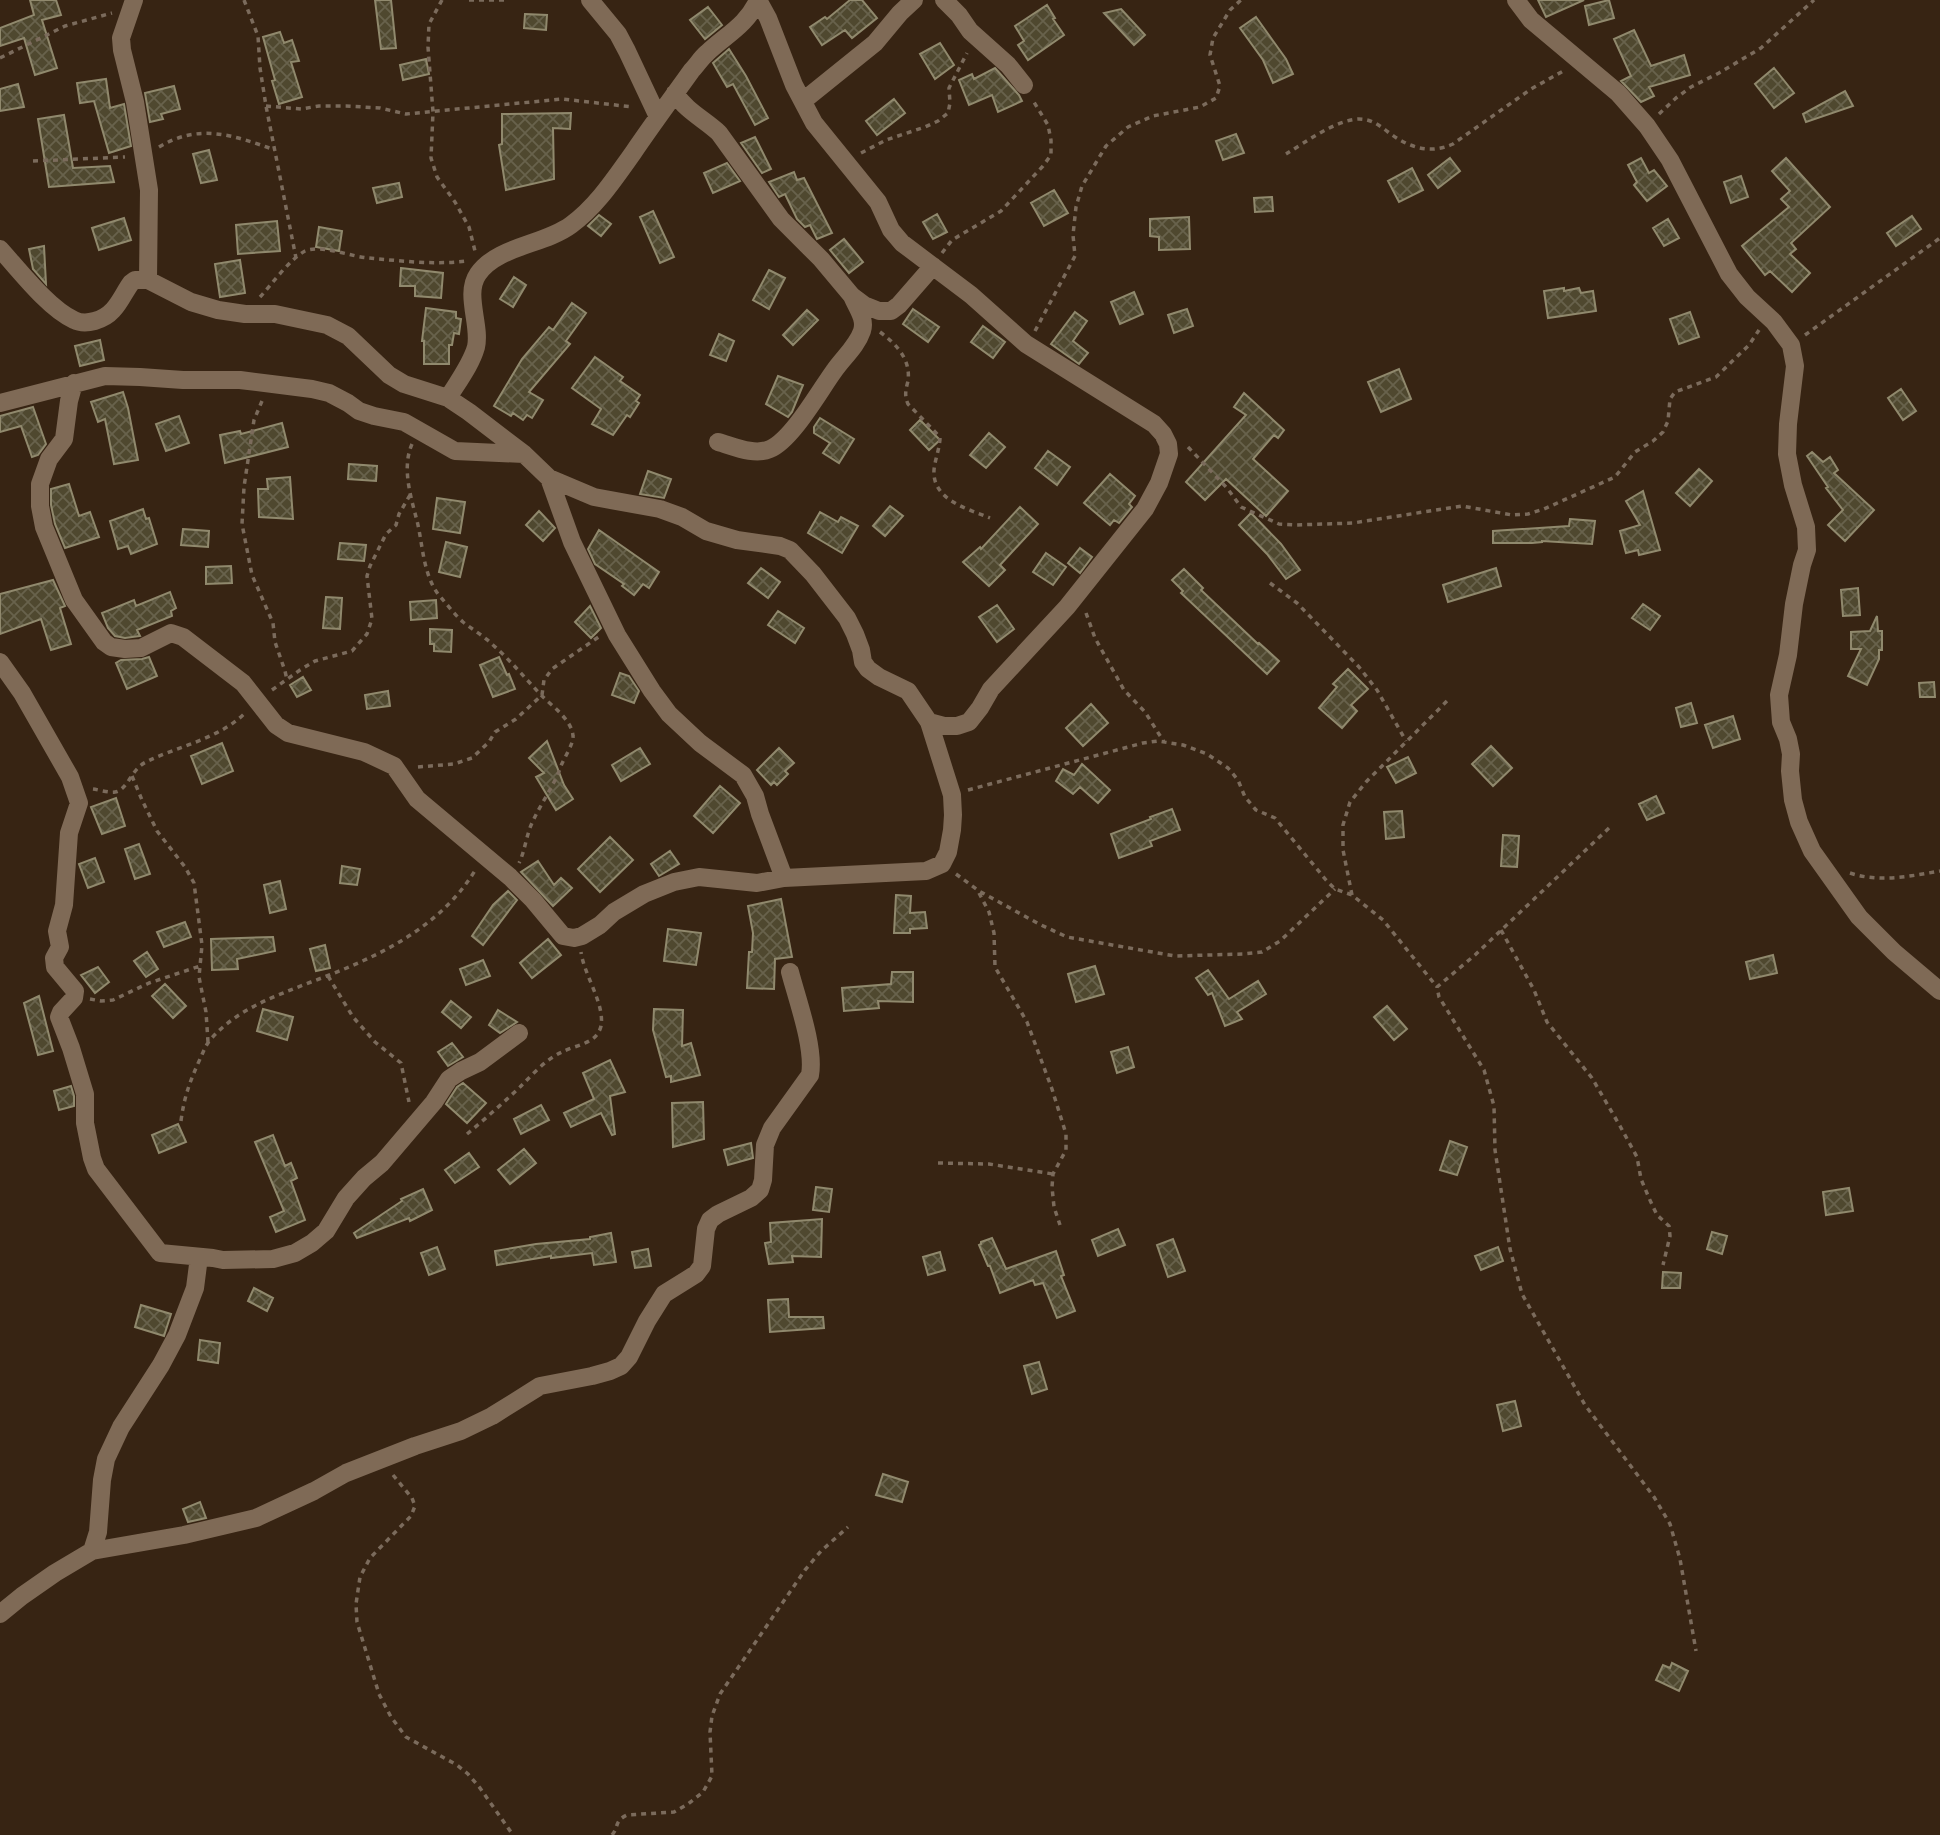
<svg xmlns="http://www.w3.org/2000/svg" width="1940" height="1835" font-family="Signika,sans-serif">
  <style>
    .building { fill: url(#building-cross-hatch); stroke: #90896d; stroke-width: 2 }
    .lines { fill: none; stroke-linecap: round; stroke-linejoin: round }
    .path { stroke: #7b6b5c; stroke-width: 3.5; stroke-dasharray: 5 5; stroke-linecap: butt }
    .street { stroke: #7f6a56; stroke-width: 18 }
  </style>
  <defs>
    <pattern id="building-cross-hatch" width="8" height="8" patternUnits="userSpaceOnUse" patternTransform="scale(1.75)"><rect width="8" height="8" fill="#4f482f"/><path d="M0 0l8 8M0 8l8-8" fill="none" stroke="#68624c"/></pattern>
  </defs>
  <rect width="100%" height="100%" fill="#372413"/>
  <path class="building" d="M30,0H56L61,15L42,20L57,68L35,75L24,38L0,46V28L34,15Z
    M375,0H391L396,48L381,49Z
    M850,0H862L877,18L852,38L845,30L822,45L810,27L825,17L827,19Z
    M1538,0H1584L1546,17Z
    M1609,0L1614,18L1589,25L1585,6Z
    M1047,5L1055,18L1053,19L1064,35L1028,60L1018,45L1024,41L1015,26Z
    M708,7L722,25L705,39L690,20Z
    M1121,9L1145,35L1134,45L1104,13Z
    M525,14L547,15L546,30L524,28Z
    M1256,17L1286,59L1293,74L1273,83L1263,60L1240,28Z
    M1634,30L1651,66L1684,55L1690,75L1649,87L1654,96L1641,102L1621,81L1631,76L1614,39Z
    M280,32L284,43L292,40L299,61L291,62L302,97L279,104L272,81L275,80L263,37Z
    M940,43L954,65L935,79L920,54Z
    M729,49L746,76L768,118L755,125L733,84L727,87L713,63Z
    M426,59L429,74L403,80L400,65Z
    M995,68L1019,95L1022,101L998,112L992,95L969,105L959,80L972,74L974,79Z
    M1774,68L1794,93L1774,108L1755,84Z
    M106,79L110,108L124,104L131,146L109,153L94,101L80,103L77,83Z
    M18,84L24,107L0,111V89Z
    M174,86L180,109L161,114L163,119L150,122L145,93Z
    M1845,91L1853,106L1806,122L1803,114Z
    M894,99L905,113L877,135L866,121Z
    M571,113L570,129L553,128L554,179L506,190L499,145L502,144V114Z
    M64,115L73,168L110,166L114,182L49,187L38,119Z
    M1236,134L1244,153L1223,160L1216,141Z
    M755,137L771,169L762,173L741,143Z
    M209,150L217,180L201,183L193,154Z
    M1450,158L1460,171L1438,188L1428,175Z
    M1641,158L1649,173L1654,170L1667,186L1647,201L1634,185L1637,182L1628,165Z
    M1786,158L1830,207L1791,243L1796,249L1790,254L1810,273L1792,292L1770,271L1765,275L1742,246L1789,207L1781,199L1790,191L1772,171Z
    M727,163L740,181L713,193L704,173Z
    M1412,168L1423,190L1399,202L1388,181Z
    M794,172L797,180L804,178L832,233L817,239L810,225L805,227L797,219L785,194L779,197L769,182Z
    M1741,176L1748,197L1731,203L1724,182Z
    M399,183L402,197L377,203L373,188Z
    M1054,190L1068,213L1044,226L1031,203Z
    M1272,197L1273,211L1255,212L1254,198Z
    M653,211L674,257L660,263L640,217Z
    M937,214L947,232L933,239L923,222Z
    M599,215L611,224L601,236L588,226Z
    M1912,216L1921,229L1896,246L1887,233Z
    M1189,217L1190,249L1159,250V237L1150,236V219Z
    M124,218L131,240L99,250L92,228Z
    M1668,219L1679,238L1664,246L1653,228Z
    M277,221L280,251L238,254L236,225Z
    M319,227L342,231L339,251L316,247Z
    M844,239L863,262L849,273L830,250Z
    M44,246L46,284L33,269L29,249Z
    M240,260L245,293L220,297L215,264Z
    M401,268L443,273L441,298L415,296V286H400Z
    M769,270L785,278L769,309L753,300Z
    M514,277L526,285L513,307L500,299Z
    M1564,288V291L1579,288L1581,293L1593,291L1596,311L1548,318L1544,291Z
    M1134,292L1143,314L1120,324L1111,302Z
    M572,303L586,313L566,341L570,344L529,392L543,400L532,418L527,415L523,420L513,413L511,416L494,406L522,359L549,327L553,330Z
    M426,308L456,312V318L461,319L459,334L454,333L452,345H449V364H424V341H422Z
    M913,309L939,327L928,342L903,324Z
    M1187,309L1193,326L1174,333L1168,315Z
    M807,310L818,320L793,345L783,335Z
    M1075,312L1087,321L1073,341L1088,353L1079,364L1051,344Z
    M1690,312L1699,337L1679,344L1670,319Z
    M983,326L1005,342L993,358L971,342Z
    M719,334L734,341L726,361L710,355Z
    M100,340L104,360L80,366L75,346Z
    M595,357L623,377L620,381L640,395L636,401L639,403L630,417L627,415L613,435L592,424L601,409L572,388Z
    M1399,369L1411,399L1381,412L1368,382Z
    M778,376L803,385L792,412L788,417L766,404Z
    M1901,389L1916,411L1903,420L1888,398Z
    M123,392L128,408L138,460L114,464L105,419L98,422L91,402Z
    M1244,393L1284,430L1278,438L1274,435L1253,459L1288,491L1266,516L1226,479L1205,500L1186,482L1246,415L1234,407Z
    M33,407L46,444L38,455L32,457L21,426L0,432V416Z
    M179,416L189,443L166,451L156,424Z
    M820,418L854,439L839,463L823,453L830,443L814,433V427Z
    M920,420L940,440L929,450L910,430Z
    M282,423L288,447L225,463L220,435L240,431L241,434Z
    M989,433L1005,447L986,468L970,455Z
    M1048,451L1070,467L1057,485L1035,468Z
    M1812,452L1823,462L1830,457L1838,470L1834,473L1874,510L1845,541L1828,525L1843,510L1826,488L1828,487L1807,456Z
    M349,464L377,466L376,481L348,479Z
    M1699,469L1712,481L1690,506L1676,493Z
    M648,471L671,479L664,498L640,494Z
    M1110,474L1135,496L1129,504L1132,507L1119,523L1114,520L1110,525L1084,503Z
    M290,477L293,519L259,517L258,489H268L267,479Z
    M69,484L79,516L90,512L99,537L65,548L55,524L51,505V489Z
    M1643,491L1660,550L1639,555L1638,550L1626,553L1620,531L1640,525L1626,501Z
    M437,498L465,502L460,533L433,529Z
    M890,506L903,516L885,536L873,526Z
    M1020,507L1038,524L1000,565L1005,570L989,586L963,562L980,547L981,549Z
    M143,509L146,519L149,518L157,544L131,554L128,546L118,549L110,521Z
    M539,511L555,528L543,541L526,525Z
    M820,512L838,522L841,517L858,526L842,553L808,533Z
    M1251,513L1281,544L1300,570L1286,579L1267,554L1239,525Z
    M1570,519L1595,521L1592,544L1542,541V542L1532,543H1493V531L1569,526Z
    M183,529L209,531L208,547L181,545Z
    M599,530L659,572L649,588L643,584L634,595L622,586L624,584L595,564L588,549Z
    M446,542L467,547L460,577L439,572Z
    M340,543L366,545L364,561L338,559Z
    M1080,548L1092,557L1080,573L1068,563Z
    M1046,553L1066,567L1053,585L1033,572Z
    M231,566L232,583L206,584V567Z
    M761,568L780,582L768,598L748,583Z
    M1496,568L1501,586L1448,602L1443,585Z
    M1184,569L1203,588L1201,590L1258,644L1259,643L1279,661L1267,674L1181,593L1183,591L1172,580Z
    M53,580L65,606L60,608L71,644L51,650L41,619L0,634V594Z
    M1858,588L1860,615L1843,616L1841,590Z
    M170,592L176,608L171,611L172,616L137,630L140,636L125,638L115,636L108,628L102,613L134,600L136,606Z
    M326,597L342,598L340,629L323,628Z
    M436,600L437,618L411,620L410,602Z
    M1643,604L1660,616L1650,630L1632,618Z
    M997,605L1014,629L997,642L979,617Z
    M590,606L601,628L591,638L575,622Z
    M778,611L804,628L795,643L768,625Z
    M1877,616L1878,631H1882V650H1879V659L1867,685L1848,676L1861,649H1851V632L1870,631Z
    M430,629L452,630L451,652L434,651V644H430Z
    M149,657L157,676L127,689L116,663L121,660L142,659Z
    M499,657L507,675L509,674L515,689L493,697L480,665Z
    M1348,669L1368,689L1351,705L1357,711L1342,728L1319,708L1337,687L1333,684Z
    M620,673L629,676L639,691L634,703L612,695Z
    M303,677L311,690L297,697L290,685Z
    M1934,682L1935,697H1920L1919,683Z
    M388,691L390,706L367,709L365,695Z
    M1691,703L1697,723L1681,727L1676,708Z
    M1091,704L1108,723L1083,746L1066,728Z
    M1733,716L1740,739L1713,748L1705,725Z
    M547,741L564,785L573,799L556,810L536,777L544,773L529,758Z
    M222,743L233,771L202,784L191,756Z
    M1491,746L1512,768L1493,786L1472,764Z
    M640,748L650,764L621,781L612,765Z
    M779,748L794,763L785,771L788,774L777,785L774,782L771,785L757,770Z
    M1408,757L1416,773L1396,783L1387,767Z
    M1082,764L1110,790L1098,803L1080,787L1073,794L1056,781L1063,769L1074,775Z
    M720,786L740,803L713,833L694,816Z
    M1656,796L1664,813L1647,820L1639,804Z
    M116,798L125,826L102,834L91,807Z
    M1172,809L1180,830L1150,841L1152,846L1119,858L1111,834L1151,819L1150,817Z
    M1402,811L1404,837L1386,839L1384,812Z
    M1503,835L1519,836L1517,867L1501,866Z
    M610,837L633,860L600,892L578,869Z
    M139,844L150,874L135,879L125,849Z
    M670,851L679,864L659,876L651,864Z
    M95,858L104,882L88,888L79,864Z
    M538,861L554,885L561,878L572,888L553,906L521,872Z
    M342,866L360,869L357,885L340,883Z
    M280,881L286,909L270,913L264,885Z
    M508,891L517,900L483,945L472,936L493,905Z
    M896,895L911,896L910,913L925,912L927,928L910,929V933H894Z
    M781,899L792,957L775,959L774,989L747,988L749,952H752L753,933L748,906Z
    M185,922L191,937L164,947L157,932Z
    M668,929L701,933L696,965L664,961Z
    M273,937L275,951L237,959L238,969L212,970L211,939Z
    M548,939L561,955L532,978L520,963Z
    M325,945L330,968L316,971L310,949Z
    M147,952L158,969L146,977L134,961Z
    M1773,955L1777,973L1750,979L1746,962Z
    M483,960L490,976L466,985L460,969Z
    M1095,966L1104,994L1076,1002L1068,974Z
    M98,967L109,982L95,993L81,975Z
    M1208,970L1229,999L1258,981L1266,994L1237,1012L1242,1019L1225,1026L1212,993L1208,995L1196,978Z
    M892,972H913V1002L878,1001L879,1008L844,1011L842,988L891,984Z
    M165,984L186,1006L173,1018L152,996Z
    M39,996L53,1051L38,1055L24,1003Z
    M451,1001L471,1017L461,1028L442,1012Z
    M1387,1006L1407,1029L1394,1040L1374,1017Z
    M263,1009L293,1017L287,1040L257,1031Z
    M654,1009L683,1010L682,1046L691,1043L700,1075L671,1082V1076L666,1077L653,1030Z
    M498,1010L517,1022L500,1033L489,1025Z
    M452,1043L463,1057L448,1066L438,1052Z
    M1128,1047L1134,1067L1117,1073L1111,1052Z
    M610,1060L625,1092L610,1096L615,1134L612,1135L601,1113L571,1127L564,1113L594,1099L583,1073Z
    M463,1083L486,1103L467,1123L446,1104L457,1087Z
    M71,1086L74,1096V1106L59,1110L54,1091Z
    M703,1102L704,1139L673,1147L672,1103Z
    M541,1105L549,1120L521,1134L514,1119Z
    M178,1124L186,1142L159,1153L152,1135Z
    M273,1135L285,1166L291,1163L297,1178L291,1181L305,1220L276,1232L270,1217L284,1211L255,1142Z
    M1450,1141L1467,1147L1457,1175L1440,1170Z
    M751,1143L753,1158L728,1165L724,1150Z
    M524,1149L536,1163L510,1184L498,1170Z
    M469,1153L479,1167L455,1183L445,1170Z
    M816,1187L832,1189L829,1212L813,1210Z
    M1849,1188L1853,1211L1826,1215L1823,1192Z
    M423,1189L432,1210L410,1221L409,1218L357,1238L354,1233L402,1201L401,1199Z
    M822,1219L821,1257L792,1256L793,1262L769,1264L765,1243L771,1242L770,1223Z
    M1118,1229L1125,1245L1098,1256L1092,1240Z
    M1712,1232L1727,1236L1722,1254L1707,1249Z
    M611,1233L616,1262L594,1265L592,1253L551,1258V1256L497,1265L495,1251L536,1244L590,1239V1237Z
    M992,1238L1006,1269L1056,1251L1064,1275L1061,1276L1075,1311L1057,1318L1043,1283L1035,1285L1033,1280L1000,1293L990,1266H988L979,1245L981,1244V1242Z
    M1173,1239L1185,1271L1168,1277L1157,1245Z
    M437,1247L445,1269L429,1275L421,1253Z
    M1498,1247L1503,1261L1481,1270L1475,1256Z
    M648,1249L651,1266L635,1268L632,1252Z
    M940,1252L945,1270L928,1275L923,1257Z
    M1663,1272L1681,1273L1680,1288H1662Z
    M254,1288L273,1298L267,1311L248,1301Z
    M788,1299L789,1317H823L824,1328L770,1332L768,1300Z
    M141,1305L171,1314L164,1336L135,1327Z
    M200,1340L220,1343L218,1363L198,1360Z
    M1039,1362L1047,1389L1032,1394L1024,1366Z
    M1515,1401L1521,1426L1503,1431L1497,1405Z
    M883,1474L908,1482L902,1502L876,1495Z
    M200,1502L206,1518L188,1522L183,1509Z
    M1672,1663L1688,1671L1679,1691L1656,1680L1663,1665L1670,1668Z"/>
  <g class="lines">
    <path class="path" d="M244,0L258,36L260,68L266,106L296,258
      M442,0L429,24L428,47L433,112L431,158L437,177L455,202L469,227L475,251
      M469,0H504
      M0,58L65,26L112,13
      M266,106L301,109L319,106H346L380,108L406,114L562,99L633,107
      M1659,114L1676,98L1691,87L1719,73L1761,48L1814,0
      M159,147C199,123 233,135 275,150
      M861,153L886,140L925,127L938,121L948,113L950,103L949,88L967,53
      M1286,154C1306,142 1335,120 1359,119C1371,119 1379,125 1388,132C1408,147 1429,155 1453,144L1531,89L1565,70
      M33,161L125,157
      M942,253L952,240L1001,211L1043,166L1051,155V140L1048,125L1032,99
      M260,297C272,284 290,259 305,251C322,244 351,257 369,258C401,261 435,265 466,261
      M1035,331L1075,256L1073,235L1076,207L1082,186L1106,146L1128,127L1153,116L1200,107L1216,98L1220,86L1210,55L1213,38L1230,10L1241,0
      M880,332C896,344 911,359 908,381C906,389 904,395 908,404L940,437C940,448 935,459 934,470C932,500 968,509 990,518
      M1805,335L1940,238
      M262,401L254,420L244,487L242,524L252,575L273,623L275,642L285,671L287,680
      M412,444C402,467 410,494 416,517C423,542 422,572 438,594C446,603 454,614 463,622C473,630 484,636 493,645C510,660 525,678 541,695C552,706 572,720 573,736C574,743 564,758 561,766C554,786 541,803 532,823C526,836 525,851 519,863
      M1188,447L1227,488L1241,507L1279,524L1296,525L1353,523L1462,506L1512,515L1528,514L1544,509L1615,477L1635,452L1653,441L1663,432L1668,421L1670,399L1675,392L1716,377L1749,345L1759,330
      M1270,583L1297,603L1359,667L1377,690L1406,741
      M1086,613L1095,638L1124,690L1145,712L1164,742
      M272,690L300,670L315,661L352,651L367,634L372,619L367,576L370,566L386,534L396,525L399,514L410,495
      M418,767L454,764L472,758L489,742L495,732L516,719L542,695L544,680L552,669L600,636
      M132,776L142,800L157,831L185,867L194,883L202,945L199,977L206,1012L208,1042
      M93,789C100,790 109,793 115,792C128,790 131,769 146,762C178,746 219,739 245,713
      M968,790L1143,743L1158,741L1183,745L1207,754L1228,768L1238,780L1245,797L1256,810L1275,818L1326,880L1335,889L1352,895L1383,920L1437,987
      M1609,828L1475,955L1437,987L1439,997L1484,1070L1494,1106L1495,1150L1510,1249L1522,1294L1585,1405L1654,1497L1670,1524L1680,1559L1696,1651
      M1850,873C1879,883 1911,876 1940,871
      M956,874L979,891L1039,924L1067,937L1175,956L1243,954L1262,952L1280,941L1335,889
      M979,893L989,912L994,933L995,967L1027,1022L1052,1089L1066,1134V1150L1053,1174L1052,1187L1054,1207L1060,1225
      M1352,895L1343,850V825L1350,802L1366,782L1449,699
      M1501,930L1534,990L1547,1022L1592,1078L1620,1126L1637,1157L1641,1179L1649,1198L1657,1215L1669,1226L1670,1236L1663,1265
      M328,976L353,1017L375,1042L401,1063L409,1102
      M90,999L101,1001L113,1000L149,983L200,966
      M181,1121C184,1097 190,1081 200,1059C203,1053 205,1046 210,1040C237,1009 273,997 311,982C375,958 439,930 476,869
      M467,1134C485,1119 503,1103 520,1087C532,1075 546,1059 562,1052C575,1045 597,1044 601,1026C605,1004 584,975 581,952
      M938,1163L989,1164L1053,1174
      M393,1475L412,1498L415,1506L411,1516L370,1558L360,1577L356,1604L357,1622L379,1694L391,1717L406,1737L457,1765L468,1774L480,1788L513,1835
      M612,1835C619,1827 614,1821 627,1815L674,1812L688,1804L703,1792L712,1776L710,1732L712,1716L720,1694L805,1570L821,1551L848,1527"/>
    <path class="street" d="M134,0L121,38L122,50L135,102L149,190L148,280
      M590,0L618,34L627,51L658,117
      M758,0L768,18L794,85L814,123L878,202L891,230L902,243L971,295L1026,344L1154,424L1163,434L1168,444L1169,454L1159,483L1145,509L1067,607L991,689L980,708L969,722L957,726H944L929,722
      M944,0L959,15L970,31L1008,65L1024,85
      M1516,0L1531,20L1618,93L1647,126L1670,160L1729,274L1747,297L1774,322L1791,345L1795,366L1788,424L1787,454L1793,485L1806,527L1807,550L1802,565L1794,604L1788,655L1779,695L1781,722L1788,739L1791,754L1790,771L1793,800L1799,822L1812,851L1859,917L1894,952L1940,991
      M675,93C686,111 704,119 719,133L781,219L821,259L852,296L864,305L879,311H891L899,305L933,266
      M803,101L875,43L900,13L914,0
      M0,249C19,270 49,309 74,320C86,326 104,320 113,310C120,303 125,291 131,283L135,280H148L191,302L218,310L245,314H275L327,325L348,336L389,375L404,384L448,398L469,412L524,454L549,478L594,497L660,509L682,517L706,531L737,540L780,546L790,550L813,574L847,618L855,634L861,650L863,662L868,669L879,677L908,691L929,722L952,795L953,815L952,830L948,852L942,864L926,871L784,878L757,883L699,877L674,882L644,894L614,912L600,925L582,936L574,938L563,936L533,900L510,877L417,799L394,766L364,752L288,733L276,725L243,683L183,637L171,633L141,648L125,649L111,647L104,642L74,600L44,527L40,506V484L49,459L64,439L69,401L74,383
      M448,398C457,383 471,365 476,347C481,325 464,294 478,274C497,246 544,245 571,225C597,206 615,178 633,153C652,125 672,98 692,70C697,65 701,58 707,53C726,35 747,25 758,0
      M0,403L105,376L140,377L183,380H240L312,389L329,393L348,403L359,411L374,416L404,422L455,451L524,454
      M718,442C733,446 754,456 770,449C792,440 820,390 834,371C843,358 857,346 862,331C866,319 857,308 852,296
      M549,478L572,542L617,635L652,691L669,714L700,743L743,775L755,796L760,814L784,878
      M0,662L22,693L70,777L79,803L69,833L64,905L57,931L60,947L54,958L55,967L75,991L74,998L61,1012L59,1017L71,1048L85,1094V1123L92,1158L96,1169L160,1253L213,1258L223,1260L273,1259L295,1253L312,1243L326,1231L346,1198L364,1178L382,1163L434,1102L449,1079L461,1071L480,1062L519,1033
      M92,1551L184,1535L256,1518L314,1491L346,1473L415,1446L461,1431L492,1416L540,1386L592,1376L610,1371L621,1366L629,1357L647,1321L664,1294L696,1274L702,1266L706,1229L710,1220L718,1214L751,1198L760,1190L763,1180L765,1145L772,1128L810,1075C815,1048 797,999 790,972
      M0,1614L22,1596L55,1573L92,1551L98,1532L102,1480L106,1459L121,1427L161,1365L177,1335L195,1288L199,1257"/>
  </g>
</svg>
